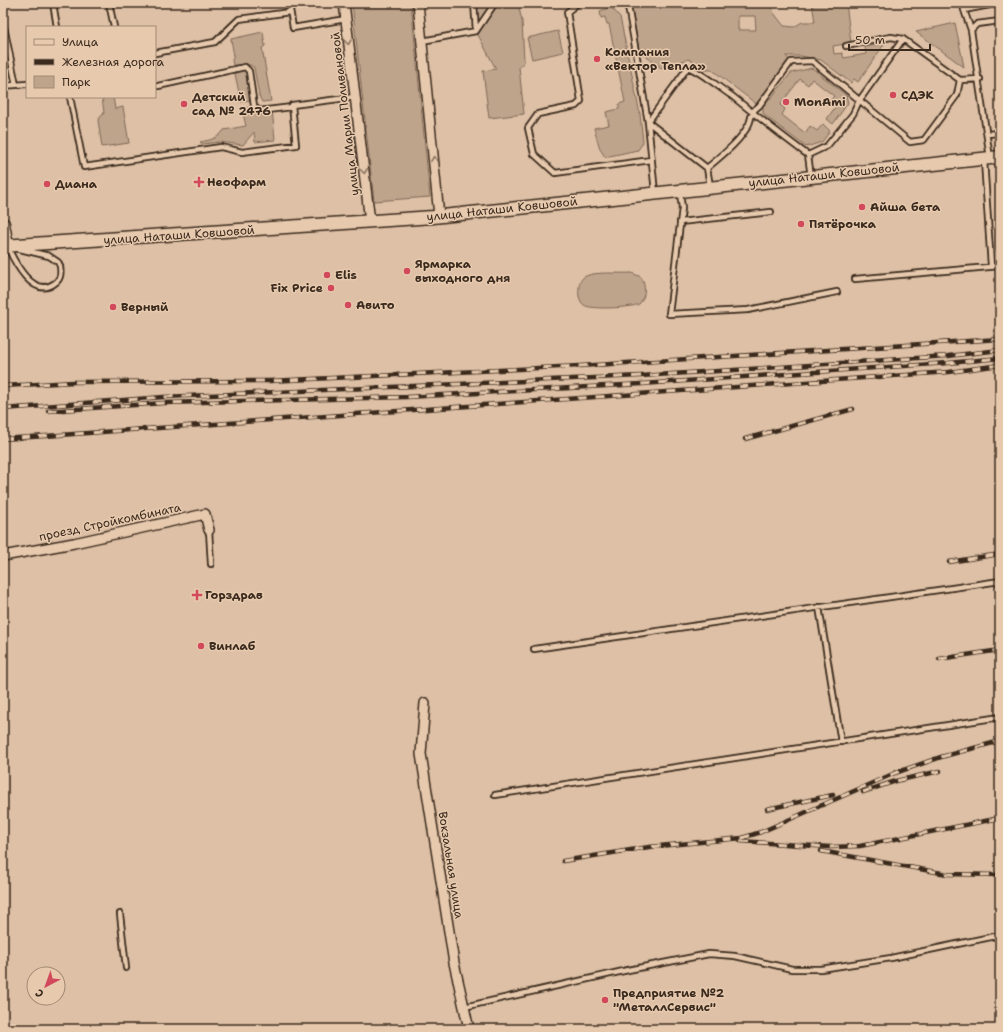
<svg xmlns="http://www.w3.org/2000/svg" width="1003" height="1032" font-family="'Shantell Sans',sans-serif">
  <style>
    .green { fill: #bfa48c; stroke: #7d6755; fill-rule: evenodd }
    .lines { fill: none; stroke-linecap: round; stroke-linejoin: round }
    .service-casing { stroke: #3b2a1e; stroke-width: 8 }
    .minor-casing { stroke: #3b2a1e; stroke-width: 12 }
    .tertiary-casing { stroke: #3b2a1e; stroke-width: 15 }
    .service { stroke: #e7caae; stroke-width: 4.5 }
    .minor { stroke: #e7caae; stroke-width: 9 }
    .tertiary { stroke: #e7caae; stroke-width: 12 }
    .rail-casing { stroke: #3b2a1e; stroke-width: 4.5 }
    .rail { stroke: #e7caae; stroke-width: 3; stroke-dasharray: 9; stroke-linecap: butt }
    .oneway { stroke: #88725f }
    .poi-dot { fill: #d1495b; stroke: #e7caae; stroke-width: 1.5 }
    .labels { text-anchor: middle; stroke-width: 3; stroke-linejoin: round; paint-order: stroke }
    .poi-label { font-size: 12px; font-weight: bold; fill: #3b2a1e; stroke: #e7caae; text-anchor: start }
    .street-label { font-size: 12px; fill: #3b2a1e; stroke: #e7caae }
  </style>
  <rect width="100%" height="100%" fill="#ddc0a5"/>
  <filter id="ink" filterUnits="userSpaceOnUse"><feTurbulence type="fractalNoise" baseFrequency=".025" numOctaves="2"/><feDisplacementMap in="SourceGraphic" scale="8" xChannelSelector="R" yChannelSelector="G"/><feConvolveMatrix kernelMatrix="1 2 1 2 8 2 1 2 1" color-interpolation-filters="sRGB"/></filter>
  <g filter="url(#ink)">
    <path class="green" d="M352,3H411L430,197L374,201Z
      M474,3H495L480,26L499,3H522L518,4L522,21L524,62L519,67L524,114L489,118L483,71L496,69L476,31Z
      M622,3H772L773,12L784,26L794,27L802,22H815L812,3H846L851,43L833,46L834,54L842,53L844,58L866,54L865,47L885,43L858,82L854,79L851,83L821,60L801,56H786L791,62L759,106L711,69H704L689,59L661,68L639,51L632,10ZM738,16H755L756,30H738Z
      M611,7L620,17L640,114L643,142L638,150L605,157L600,149L594,128L609,125L606,112L619,109V104L625,102L609,24H607L605,17L601,18L600,11Z
      M955,23L964,67L916,32Z
      M558,31L563,52L532,59L527,38Z
      M263,32L265,46L262,48L271,101L262,102L259,96L254,67L247,64L233,65L232,60L234,56L231,39Z
      M245,67L249,71L253,99L241,102L234,69Z
      M812,68L846,95L848,103L833,124L827,119L836,106L830,101L834,96L812,79L808,85L800,79L780,105L785,109L782,115L805,133L810,126L817,131L823,124L830,131L822,142L806,147L763,114V108L791,73Z
      M102,97H113L115,109L123,107L129,143L102,147L98,120L104,113Z
      M254,106L259,111L272,109L275,140L255,142L254,132L243,145L220,142L202,144L200,142C210,140 218,139 224,130L246,126L242,109Z
      M632,273L641,277C646,285 646,297 639,304C631,308 591,310 584,305C579,301 578,294 579,288C579,283 581,278 586,276C596,271 621,274 632,273Z"/>
    <g class="lines">
      <g class="service-casing">
        <path id="service" d="M53,3L57,27
          M109,3L114,27
          M289,3L293,28L346,19
          M578,3L567,12L581,101L576,106L538,114L528,128L534,154L555,173L651,160
          M622,3L628,6L648,122L655,193
          M963,3L964,10L1000,3
          M964,10L971,30
          M3,22L16,85
          M476,31L495,3
          M422,41L476,31L474,3
          M846,46L891,37L903,39
          M155,53L215,42L239,19L290,12
          M960,80L957,95L924,140L910,142L812,61L791,62L759,106C749,113 753,115 749,124C740,142 721,156 707,168L648,122L688,67C704,74 717,86 732,96C757,116 782,136 808,155L827,146L853,114L859,101L903,39L960,80L980,79
          M3,86L27,84
          M158,86L245,67L249,71L254,106L259,111L292,107
          M70,97L84,167L221,147L242,152L296,145L292,105L355,97
          M987,134L1000,133
          M808,155L811,177
          M990,158L971,30L977,24L1000,21
          M984,160L991,266
          M707,168L710,186
          M680,193L682,208L669,314L748,310L837,292
          M680,222L771,212
          M7,246L49,256L58,262L60,266C61,273 61,279 55,283C33,300 14,261 7,246Z
          M855,279L1000,266
          M209,530L211,564
          M819,607L841,742
          M534,649L1000,581
          M495,795L1000,717
          M120,914L126,968
          M464,1007L628,970L709,954L735,956L792,969H821L891,958L1000,935"/>
      </g>
      <g class="minor-casing">
        <path id="minor" d="M344,3L370,222
          M418,3L439,216
          M3,556L74,543L205,514L209,530
          M425,703L421,754L454,963L469,1029"/>
      </g>
      <g class="tertiary-casing">
        <path id="tertiary" d="M3,224L7,246
          M3,246L433,217L1000,157"/>
      </g>
      <use href="#service" class="service"/>
      <use href="#minor" class="minor"/>
      <use href="#tertiary" class="tertiary"/>
      <g class="rail-casing">
        <path id="rail" d="M3,386L74,382L269,381L580,366L1000,339
          M3,409L164,397L641,376L948,356L1000,350
          M48,411L164,403L407,397L642,384L948,363L1000,358
          M3,439L949,372L1000,365
          M745,439L853,409
          M949,562L1000,554
          M939,659L1000,650
          M863,792L896,781L940,771
          M767,809L833,795
          M740,841L830,847L860,846L1000,818
          M821,851L947,874L1000,875
          M563,861L649,847L742,838L761,832L895,773L941,757L1000,741"/>
      </g>
      <use href="#rail" class="rail"/>
    </g>
    <defs><path id="oneway-chevron" d="M-2-3.5L2.5 0L-2 3.5" fill="none" stroke-width="1.6" stroke-linecap="round" stroke-linejoin="round"/></defs>
    <g class="oneway">
      <use href="#oneway-chevron" transform="translate(348 42) rotate(83)"/>
      <use href="#oneway-chevron" transform="translate(434 159) rotate(-96)"/>
      <use href="#oneway-chevron" transform="translate(364 171) rotate(83)"/>
    </g>
  </g>
  <g class="poi-dot">
    <circle cx="597" cy="59" r="4"/>
    <circle cx="893" cy="95" r="4"/>
    <circle cx="786" cy="102" r="4"/>
    <circle cx="184" cy="104" r="4"/>
    <path d="M197 176h4v4h4v4h-4v4h-4v-4h-4v-4h4z"/>
    <circle cx="47" cy="184" r="4"/>
    <circle cx="862" cy="207" r="4"/>
    <circle cx="801" cy="224" r="4"/>
    <circle cx="407" cy="271" r="4"/>
    <circle cx="327" cy="275" r="4"/>
    <circle cx="331" cy="288" r="4"/>
    <circle cx="348" cy="305" r="4"/>
    <circle cx="113" cy="307" r="4"/>
    <path d="M195 589h4v4h4v4h-4v4h-4v-4h-4v-4h4z"/>
    <circle cx="201" cy="646" r="4"/>
    <circle cx="605" cy="1000" r="4"/>
  </g>
  <g class="labels">
    <g class="poi-label">
      <text x="605" y="56">Компания<tspan x="605" dy="14">«Вектор Тепла»</tspan></text>
      <text x="901" y="99">СДЭК</text>
      <text x="192" y="101">Детский<tspan x="192" dy="14">сад № 2476</tspan></text>
      <text x="794" y="106">MonAmi</text>
      <text x="207" y="186">Неофарм</text>
      <text x="55" y="188">Диана</text>
      <text x="870" y="211">Айша бета</text>
      <text x="809" y="228">Пятёрочка</text>
      <text x="415" y="268">Ярмарка<tspan x="415" dy="14">выходного дня</tspan></text>
      <text x="335" y="279">Elis</text>
      <text x="323" y="292" text-anchor="end">Fix Price</text>
      <text x="356" y="309">Авито</text>
      <text x="121" y="311">Верный</text>
      <text x="205" y="599">Горздрав</text>
      <text x="209" y="650">Винлаб</text>
      <text x="613" y="997">Предприятие №2<tspan x="613" dy="14">"МеталлСервис"</tspan></text>
    </g>
    <g class="street-label">
      <text transform="translate(345 114) rotate(-97)" y="4">улица Марии Поливановой</text>
      <text transform="translate(824 175) rotate(-6)" y="4">улица Наташи Ковшовой</text>
      <text transform="translate(502 209) rotate(-6)" y="4">улица Наташи Ковшовой</text>
      <text transform="translate(179 235) rotate(-4)" y="4">улица Наташи Ковшовой</text>
      <text transform="translate(110 522) rotate(-12)" y="4">проезд Стройкомбината</text>
      <text transform="translate(451 865) rotate(81)" y="4">Вокзальная улица</text>
    </g>
  </g>
  <rect width="1003" height="1032" fill="none" stroke="#e7caae" stroke-width="16"/>
  <rect x="8" y="8" width="987" height="1016" fill="none" stroke="#3b2a1e" stroke-width="1.5" filter="url(#ink)"/>
  <rect x="26" y="26" width="130" height="72" fill="#e7caae" stroke="#a28a74"/>
  <rect x="34" y="39" width="20" height="6" fill="#e7caae" stroke="#a28a74"/>
  <text x="62" y="46" font-size="12" fill="#3b2a1e">Улица</text>
  <rect x="34" y="59" width="20" height="6" fill="#3b2a1e" stroke="#a28a74"/>
  <text x="62" y="66" font-size="12" fill="#3b2a1e">Железная дорога</text>
  <rect x="34" y="76" width="20" height="12" fill="#bfa48c" stroke="#a28a74"/>
  <text x="62" y="86" font-size="12" fill="#3b2a1e">Парк</text>
  <g transform="translate(46 986) rotate(221)"><circle r="19" fill="#e7caae" stroke="#a28a74"/>
  <path d="M0-3L7 15L0 10L-7 15Z" fill="#d1495b"/>
  <text y="-6" font-size="11" font-weight="bold" text-anchor="middle" fill="#3b2a1e">С</text>
  </g>
  <path d="M849 44v6h81v-6" fill="none" stroke="#3b2a1e" stroke-width="2"/>
  <text x="855" y="44" font-size="12" fill="#3b2a1e" stroke="#e7caae" stroke-width="3" paint-order="stroke">50 m</text>
</svg>
